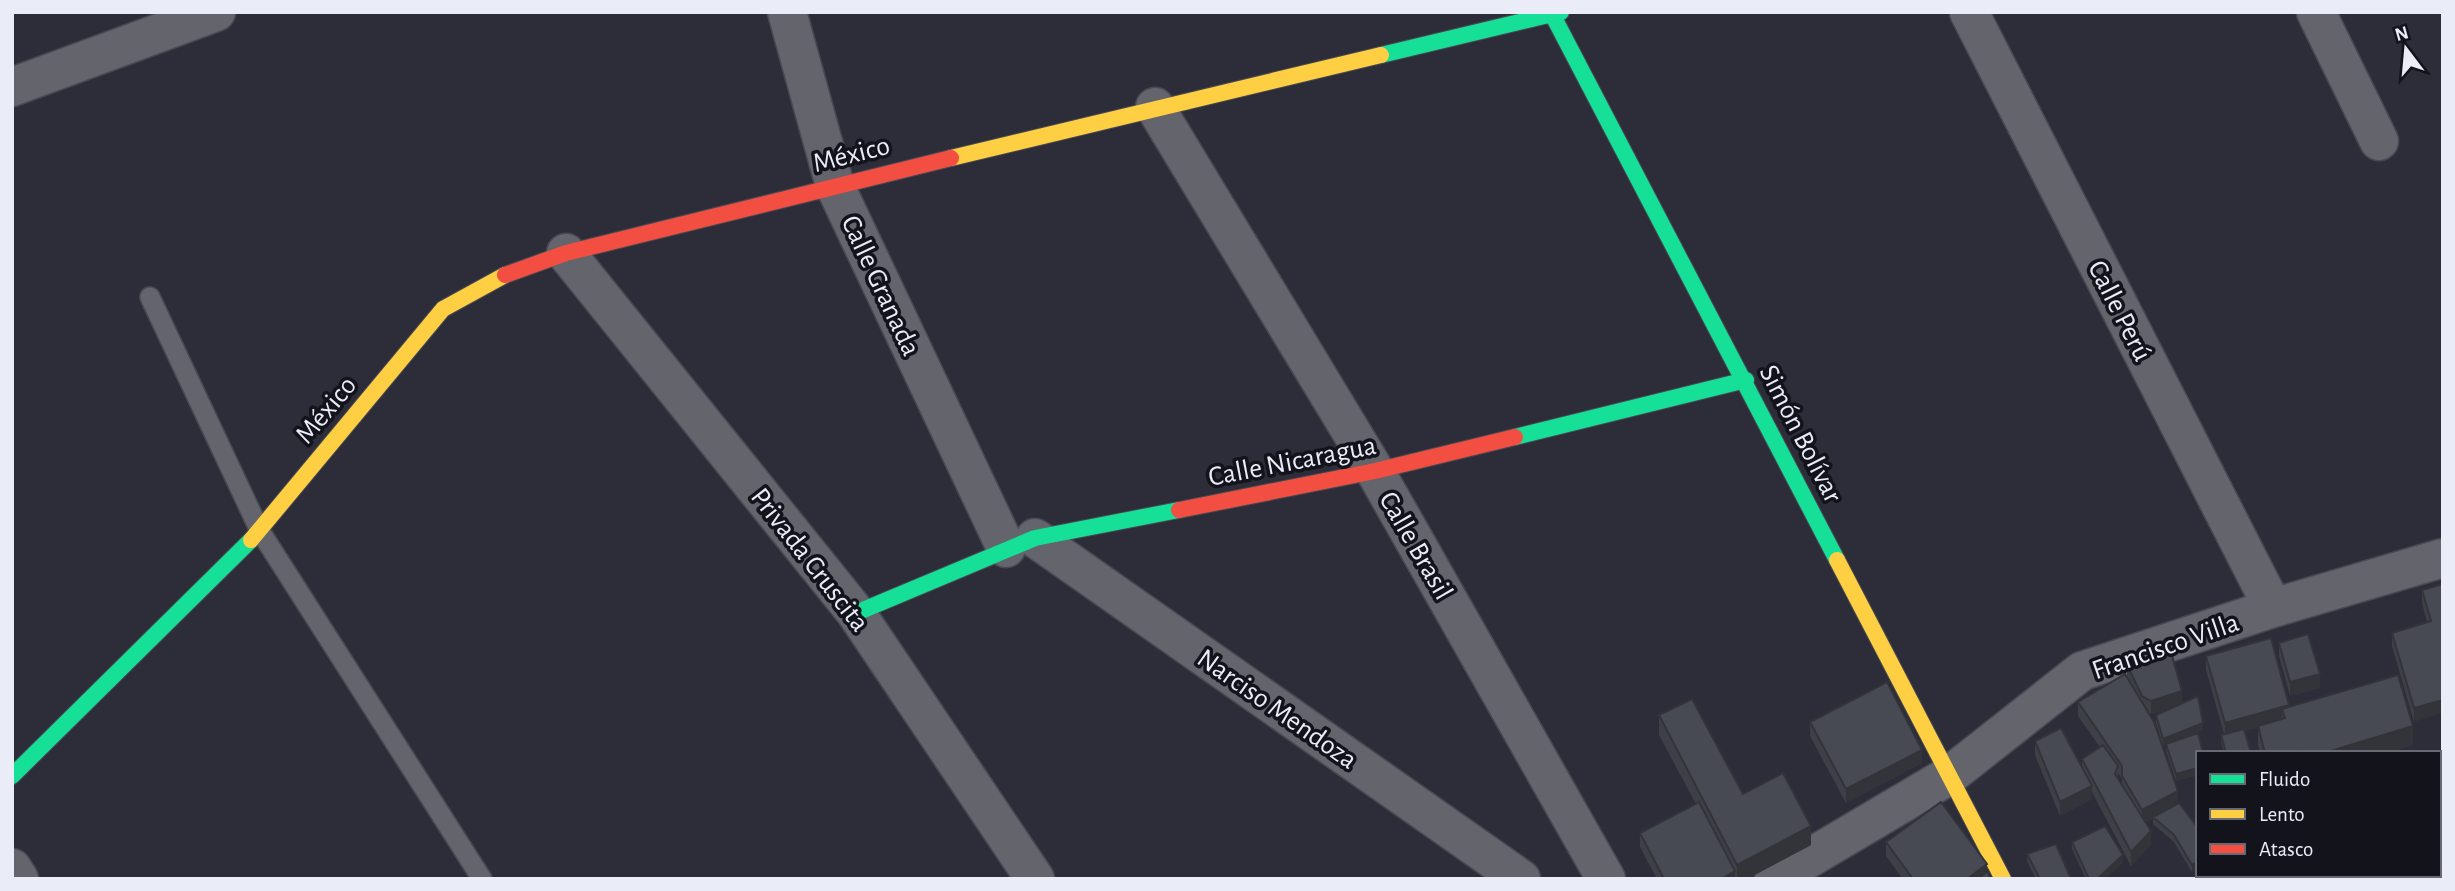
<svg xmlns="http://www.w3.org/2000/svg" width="2455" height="891" font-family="'Alegreya Sans',sans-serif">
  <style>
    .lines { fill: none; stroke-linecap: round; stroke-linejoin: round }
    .lane-casing { stroke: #474952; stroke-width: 22 }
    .street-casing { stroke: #474952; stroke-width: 41 }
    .fast-casing { stroke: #474952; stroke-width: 18 }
    .slow-casing { stroke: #474952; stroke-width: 18 }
    .jam-casing { stroke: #474952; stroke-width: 18 }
    .lane { stroke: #63646c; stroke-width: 19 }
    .street { stroke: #63646c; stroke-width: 38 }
    .fast { stroke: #16e098; stroke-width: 16 }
    .slow { stroke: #ffcf43; stroke-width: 16 }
    .jam { stroke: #f24e42; stroke-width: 16 }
    .wall { fill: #3e4047; fill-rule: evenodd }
    .shaded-wall { fill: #32343a }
    .building { fill: #484a53; stroke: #32343a; stroke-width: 2 }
    .labels { text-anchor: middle; stroke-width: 7; stroke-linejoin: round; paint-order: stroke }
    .street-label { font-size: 28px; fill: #eaecf8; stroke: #12131b }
  </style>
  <rect width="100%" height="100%" fill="#2c2d38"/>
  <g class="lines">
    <g class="lane-casing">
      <path id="lane" d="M150,297L260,531L482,879"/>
    </g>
    <g class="street-casing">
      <path id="street" d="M787,12L835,186L1006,548
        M1969,12L2273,608
        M2316,12L2379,141
        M12,87L216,12
        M1155,107L1375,471L1606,879
        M566,253L856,613L1035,879
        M1035,538L1521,879
        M2439,865L2443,864
        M12,868L19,879
        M1774,879L1950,775L2082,671L2273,608L2443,558
        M2393,879L2405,875"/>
    </g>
    <g class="fast-casing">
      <path id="fast" d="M1551,12L1837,560
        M1381,55L1561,12
        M1515,437L1746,380
        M856,613L1035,538L1179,510
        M12,776L251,540"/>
    </g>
    <g class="slow-casing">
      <path id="slow" d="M951,158L1381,55
        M251,540L443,309L505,275
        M1837,560L2003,879"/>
    </g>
    <g class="jam-casing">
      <path id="jam" d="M505,275L566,253L951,158
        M1179,510L1375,471L1515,437"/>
    </g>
    <use href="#lane" class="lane"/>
    <use href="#street" class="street"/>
    <use href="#fast" class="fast"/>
    <use href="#slow" class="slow"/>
    <use href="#jam" class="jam"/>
  </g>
  <path class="wall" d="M2443,584L2414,722L2392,646V633L2427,622L2422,603V590Z
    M2279,643L2320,688L2290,696L2279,656Z
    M2206,656L2289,707L2413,745L2387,753H2260L2258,745V728L2244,731L2251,753H2224L2221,742V735L2224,734L2206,670Z
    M2127,665L2182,704L2203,730L2191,735L2198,753V775L2176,781L2166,751V745L2163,746L2156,723V715L2176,706L2151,714L2148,713L2178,804L2198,828V868L2192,872L2174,842L2153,824V818L2145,822L2151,845L2131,866L2092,792V799L2060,816L2035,755V741L2082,767V759L2100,747L2078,716V702L2127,678ZM2118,773L2122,779V785L2118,778Z
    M1659,715L1743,794L1811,845L1747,879H1657L1640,847V833L1696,804L1659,735Z
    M1810,722L1922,763L1846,803L1810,736Z
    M1886,842L1987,872L1990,879H1903L1886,856Z
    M2072,842L2123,862L2105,879H2086L2072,849Z
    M2027,854L2071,879H2036L2027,861Z"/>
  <path class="shaded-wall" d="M2320,674V688L2290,696V682Z
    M2182,691V705L2151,714V701Z
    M2443,700V713L2414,722V708Z
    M2289,705V719L2285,718L2282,709V721L2225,737V723Z
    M2203,723V730L2163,746V739Z
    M2413,726V745L2387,753H2324Z
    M1922,750V763L1846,803V789Z
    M2198,768V775L2176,781V774Z
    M2092,786V799L2060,816V802Z
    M2178,791V805L2142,823V810Z
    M1811,826V845L1747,879H1737V865Z
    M2151,831V845L2131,866V852Z
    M2123,855V862L2105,879H2097Z
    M2198,861V868L2192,872V865Z
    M1987,864V878L1986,879H1967Z
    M1735,871V879H1721Z"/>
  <path class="building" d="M2443,584V700L2414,708L2392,633L2431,621L2422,590Z
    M2308,634L2320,674L2290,682L2279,643Z
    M2271,638L2289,705L2225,723L2206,656Z
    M2171,652L2182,691L2151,701L2142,696L2127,665Z
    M2125,674L2154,722L2178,791L2142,810L2122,776V766L2078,702Z
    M2398,675L2413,726L2324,753H2298L2297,751L2291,753H2265L2258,726L2285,718L2282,709Z
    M1887,682L1922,750L1846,789L1810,722Z
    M2198,696L2203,723L2163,739L2156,715Z
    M1692,699L1743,794L1783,773L1811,826L1737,865L1659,715Z
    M2061,728L2092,786L2060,802L2035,741Z
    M2244,729L2251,753H2226L2221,735Z
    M2198,733L2203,753H2198V768L2176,774L2166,744Z
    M2103,745L2118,766L2115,774L2151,831L2131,852L2082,759Z
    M1699,802L1735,871L1721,879H1664L1640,833Z
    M1941,802L1987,864L1967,879H1913L1886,842Z
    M2179,803L2198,828V861L2192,865L2174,835L2153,817Z
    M2105,826L2123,855L2097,879H2089L2072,842Z
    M2056,844L2071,879H2040L2027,854Z
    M1988,871L1990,879H1978Z
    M2443,873V879H2425L2424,878L2434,875H2439V874Z"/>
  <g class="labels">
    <g class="street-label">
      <text transform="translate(851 153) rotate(-14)" y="10">México</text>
      <text transform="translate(882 285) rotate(65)" y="10">Calle Granada</text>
      <text transform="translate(2121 310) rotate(63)" y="10">Calle Perú</text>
      <text transform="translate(325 409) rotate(-50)" y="10">México</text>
      <text transform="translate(1802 433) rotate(63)" y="10">Simón Bolívar</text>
      <text transform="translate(1292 460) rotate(-11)" y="10">Calle Nicaragua</text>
      <text transform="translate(1417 545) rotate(60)" y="10">Calle Brasil</text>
      <text transform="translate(811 559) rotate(52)" y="10">Privada Cruscita</text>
      <text transform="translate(2165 645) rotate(-19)" y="10">Francisco Villa</text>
      <text transform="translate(1278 708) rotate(35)" y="10">Narciso Mendoza</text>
    </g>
  </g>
  <rect width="2455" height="891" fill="none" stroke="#eaecf8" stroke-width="28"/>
  <rect x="2196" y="751" width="245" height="126" fill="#12131b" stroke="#686a73" stroke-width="2"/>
  <rect x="2210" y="774" width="35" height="10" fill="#16e098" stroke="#686a73" stroke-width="2"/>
  <text x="2259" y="786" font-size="21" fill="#eaecf8">Fluido</text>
  <rect x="2210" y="809" width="35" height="10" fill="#ffcf43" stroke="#686a73" stroke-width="2"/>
  <text x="2259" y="821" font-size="21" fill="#eaecf8">Lento</text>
  <rect x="2210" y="844" width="35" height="10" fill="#f24e42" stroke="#686a73" stroke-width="2"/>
  <text x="2259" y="856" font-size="21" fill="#eaecf8">Atasco</text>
  <g transform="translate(2406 49) rotate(344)" stroke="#12131b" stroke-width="5" paint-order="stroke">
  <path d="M0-5L12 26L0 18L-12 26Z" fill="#eaecf8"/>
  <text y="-10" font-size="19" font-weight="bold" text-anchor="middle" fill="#eaecf8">N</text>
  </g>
</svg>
